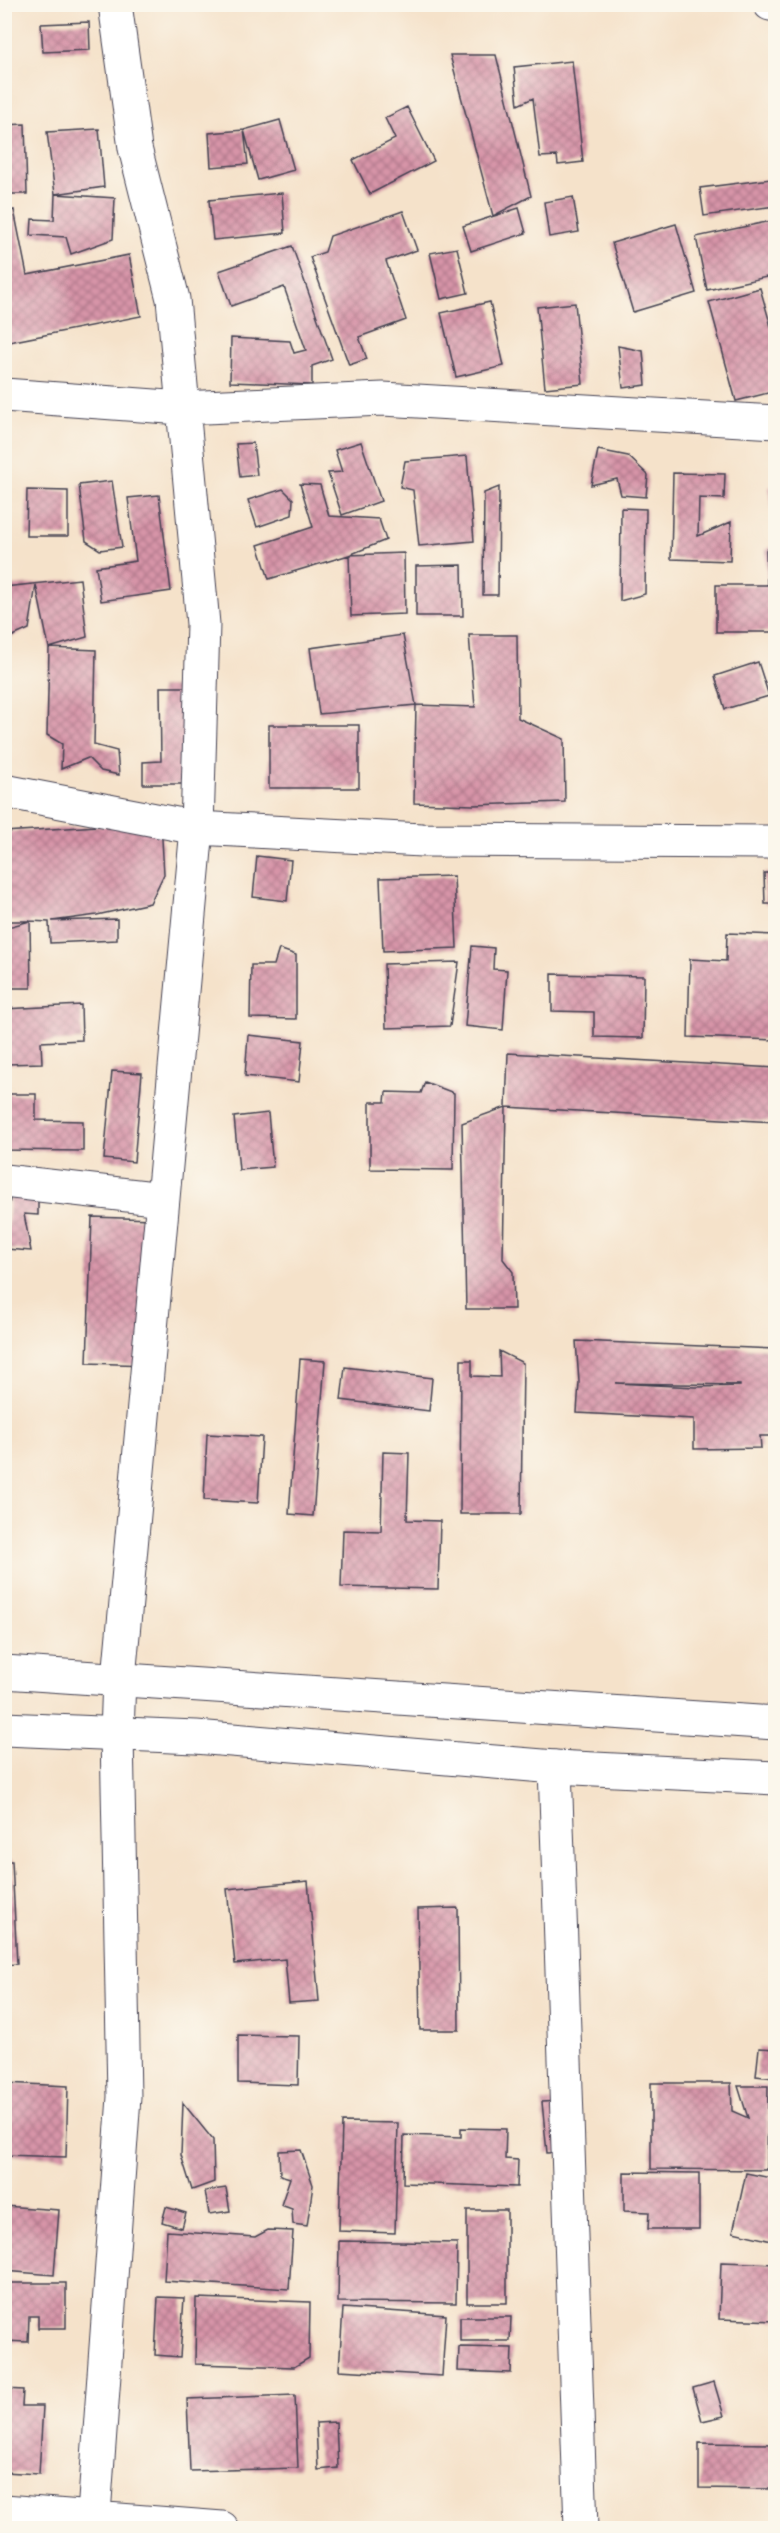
<svg xmlns="http://www.w3.org/2000/svg" width="780" height="2533" font-family="'Architects Daughter',sans-serif">
  <style>
    .building { fill: url(#building-cross-hatch); fill-rule: evenodd }
    .lines { fill: none; stroke-linecap: round; stroke-linejoin: round }
    .minor-casing { stroke: #423f50; stroke-width: 35 }
    .primary-casing { stroke: #423f50; stroke-width: 35 }
    .minor { stroke: #fff; stroke-width: 33 }
    .primary { stroke: #fff; stroke-width: 33 }
  </style>
  <defs>
    <pattern id="building-cross-hatch" width="8" height="8" patternUnits="userSpaceOnUse" patternTransform="scale(1.5)"><rect width="8" height="8" fill="#d794a8"/><path d="M0 0l8 8M0 8l8-8" fill="none" stroke="#ae788a"/></pattern>
  </defs>
  <rect width="100%" height="100%" fill="#fbf7ec"/>
  <filter id="ink" filterUnits="userSpaceOnUse"><feTurbulence type="fractalNoise" baseFrequency=".0167" numOctaves="2"/><feDisplacementMap in="SourceGraphic" scale="12" xChannelSelector="R" yChannelSelector="G"/><feConvolveMatrix kernelMatrix="1 2 1 2 8 2 1 2 1" color-interpolation-filters="sRGB"/></filter>
  <filter id="wash" filterUnits="userSpaceOnUse"><feTurbulence type="fractalNoise" baseFrequency=".008" numOctaves="4" result="noise"/><feDisplacementMap in="SourceGraphic" scale="24" xChannelSelector="R" yChannelSelector="G"/><feGaussianBlur stdDeviation="1.35" result="paint"/><feColorMatrix in="noise" values="0 0 0 0 0 0 0 0 0 0 0 0 0 0 0 0 0 1.4 0 .05"/><feComposite in="paint" operator="in"/></filter>
  <g filter="url(#wash)">
    <rect width="100%" height="100%" fill="#f5e2ca"/>
    <g id="blocks">
      <path class="building" d="M89,22L90,50L43,52L41,24Z
        M450,55H496L531,196L493,216Z
        M572,61L583,162L558,165L557,156L540,157L533,98L518,105L514,67Z
        M407,107L434,161L370,194L353,160L395,139L385,118Z
        M280,120L294,170L258,180L244,130L248,164L211,167L209,133L244,130Z
        M25,124L27,194H5L4,125Z
        M99,129L104,187L55,194L115,198L113,239L71,254L66,237L31,235L32,219L54,220L55,194L47,132Z
        M771,179L775,206L704,216L700,188Z
        M282,193L285,233L213,240L209,200Z
        M573,197L579,232L549,237L544,202Z
        M519,208L526,233L471,251L463,226Z
        M14,210L27,275L129,255L141,316L4,343V212Z
        M403,211L417,250L386,261L406,320L359,337L367,359L349,365L310,257L325,252L330,236Z
        M771,221L776,242V275L707,290L696,237Z
        M676,224L696,293L633,312L612,243Z
        M292,246L332,359L312,366V385L230,382L231,338L290,341L294,353L306,350L284,287L231,306L219,271Z
        M457,248L468,293L441,299L430,253Z
        M760,288L776,344V391L736,401L709,302Z
        M490,302L504,366L456,377L441,313Z
        M575,303L583,384L545,388L537,307Z
        M618,346L643,351L646,385L623,388Z
        M361,442L381,501L342,515L328,473L342,472L335,450Z
        M253,443L257,475L240,477L236,444Z
        M598,450L628,456L648,475L646,497L621,495L617,479L591,485Z
        M467,456L474,541L419,546L413,490L400,487L405,461Z
        M673,473L725,474L724,499L699,498L698,536L731,522L730,561L671,559Z
        M112,481L122,547L100,550L86,541L79,485Z
        M300,484L320,485L329,516L379,519L386,540L349,555L269,579L258,545L313,527Z
        M776,486V525H774L769,487Z
        M499,487L498,595H483L484,493Z
        M283,489L293,499L292,515L257,527L248,500Z
        M27,490L68,491V536H26Z
        M159,495L171,591L101,601L96,567L136,561L128,498Z
        M621,508L646,509L645,594L620,601Z
        M776,544V632H716V585H767L766,550Z
        M404,553L405,614L351,616L349,555Z
        M462,565L463,616H416V566Z
        M80,579L87,637L49,648L36,585L29,629L4,640V587Z
        M403,635L416,705L319,714L310,648Z
        M469,635H517L518,718L564,739L565,802L473,805L414,803L416,705L475,707Z
        M49,648L96,650L94,745L117,751L119,775L101,771L88,758L61,769L62,744L47,735Z
        M758,662L769,696L725,709L715,676Z
        M160,687H190V784H143V762L161,761Z
        M269,725H359V788H269Z
        M161,822L164,874L150,903L97,915L52,921L117,919V940L50,943L49,922L30,921L31,988H4V928L30,921H5L4,832Z
        M257,856L291,860L287,901L253,897Z
        M764,873H776V904H765Z
        M454,876L457,948L383,951L380,878Z
        M727,933L776,935V1040L688,1037L690,959L726,961Z
        M472,946L494,948L493,969L507,970L503,1030L465,1026Z
        M279,949L296,955V1019L250,1018L251,965H274Z
        M459,962L450,1026L386,1028L384,964Z
        M552,974L644,976L643,1038L594,1037V1012L552,1011Z
        M81,1005L82,1040L41,1042L42,1063L6,1064L4,1009Z
        M248,1035L303,1041L299,1082L245,1076Z
        M508,1053L776,1068V1122L506,1107Z
        M112,1071L142,1073L134,1162L104,1159Z
        M425,1082L454,1093L453,1170L370,1169V1102H385L386,1092L421,1093Z
        M4,1094H36V1120L83,1121V1151L4,1150Z
        M506,1107L503,1259L513,1272L514,1309H466L462,1123Z
        M268,1113L273,1167L239,1170L234,1117Z
        M10,1196L38,1198V1215L24,1214L31,1251L6,1249Z
        M92,1217L152,1219L147,1365L87,1363Z
        M576,1341L776,1349V1436H760L761,1448L694,1449V1419L577,1413L579,1382ZM615,1383L740,1385V1386L695,1387Z
        M499,1351L523,1363L521,1514H460L461,1360H472V1376L500,1377Z
        M300,1359L325,1361L313,1516L289,1514Z
        M345,1367L432,1378L429,1411L341,1400Z
        M207,1434L262,1437L258,1503L204,1500Z
        M383,1452L409,1453L407,1520L440,1521L438,1589L341,1587L343,1530L381,1531Z
        M4,1861H12L17,1964L4,1965Z
        M308,1881L319,2001L289,2003L285,1959L235,1964L227,1889Z
        M458,1908L459,2030H420L418,1909Z
        M238,2035L299,2036L298,2085L238,2083Z
        M759,2048L776,2049L774,2078L756,2076Z
        M4,2083L68,2086L66,2157L4,2155Z
        M651,2083H731L732,2111L748,2118L738,2086H768L767,2170L651,2169Z
        M558,2101L563,2152L547,2153L542,2102Z
        M183,2103L213,2140L214,2182L192,2190L181,2155Z
        M342,2122L398,2123L395,2233L339,2231Z
        M461,2128L506,2129L505,2159L518,2160L517,2187L403,2183L404,2135L461,2137Z
        M301,2150L313,2185L307,2226L293,2224L292,2209L281,2205L290,2178L280,2175L279,2151Z
        M624,2172L699,2173V2229H648L649,2212L624,2211Z
        M746,2173L776,2179V2242L733,2232Z
        M226,2188L230,2211L209,2214L205,2191Z
        M4,2206L59,2210L54,2275L4,2271Z
        M166,2207L186,2213L182,2228L162,2222Z
        M467,2210H507V2303H467Z
        M268,2230L293,2231L289,2289L164,2281L167,2231L255,2237Z
        M339,2241L457,2243L456,2303L338,2302Z
        M721,2262L776,2264V2321L719,2319Z
        M4,2283H66V2328H38V2316H29L28,2342L4,2341Z
        M158,2297L184,2298L180,2357L155,2355Z
        M196,2298L310,2302L309,2358L294,2367L195,2364Z
        M343,2308L446,2315L442,2376L339,2370Z
        M460,2317H511L510,2341H460Z
        M459,2347L512,2348L511,2373L458,2371Z
        M714,2382L724,2416L702,2421L693,2388Z
        M4,2389L23,2390L22,2406H43L39,2474L4,2472Z
        M295,2395L298,2468L190,2471L187,2399Z
        M336,2422L338,2468L318,2470L316,2423Z
        M699,2443L776,2444V2489L699,2488Z"/>
    </g>
  </g>
  <g filter="url(#ink)">
    <use href="#blocks" fill-opacity="0" stroke="#423f50" stroke-width="1.5"/>
    <g class="lines">
      <g class="minor-casing">
        <path id="minor" d="M770,4L776,5
          M4,395L182,408L383,399L776,422
          M4,791L197,828L422,840L776,842
          M4,1181L163,1199
          M555,1767L581,2528
          M4,2511L222,2528
          M93,2528L124,2097L117,1734L119,1678L197,828L203,624L173,299L135,148L115,4"/>
      </g>
      <g class="primary-casing">
        <path id="primary" d="M4,1672L776,1723
          M4,1729L196,1737L555,1767L776,1778"/>
      </g>
      <use href="#minor" class="minor"/>
      <use href="#primary" class="primary"/>
    </g>
  </g>
  <rect width="780" height="2533" fill="none" stroke="#fbf7ec" stroke-width="24"/>
</svg>
